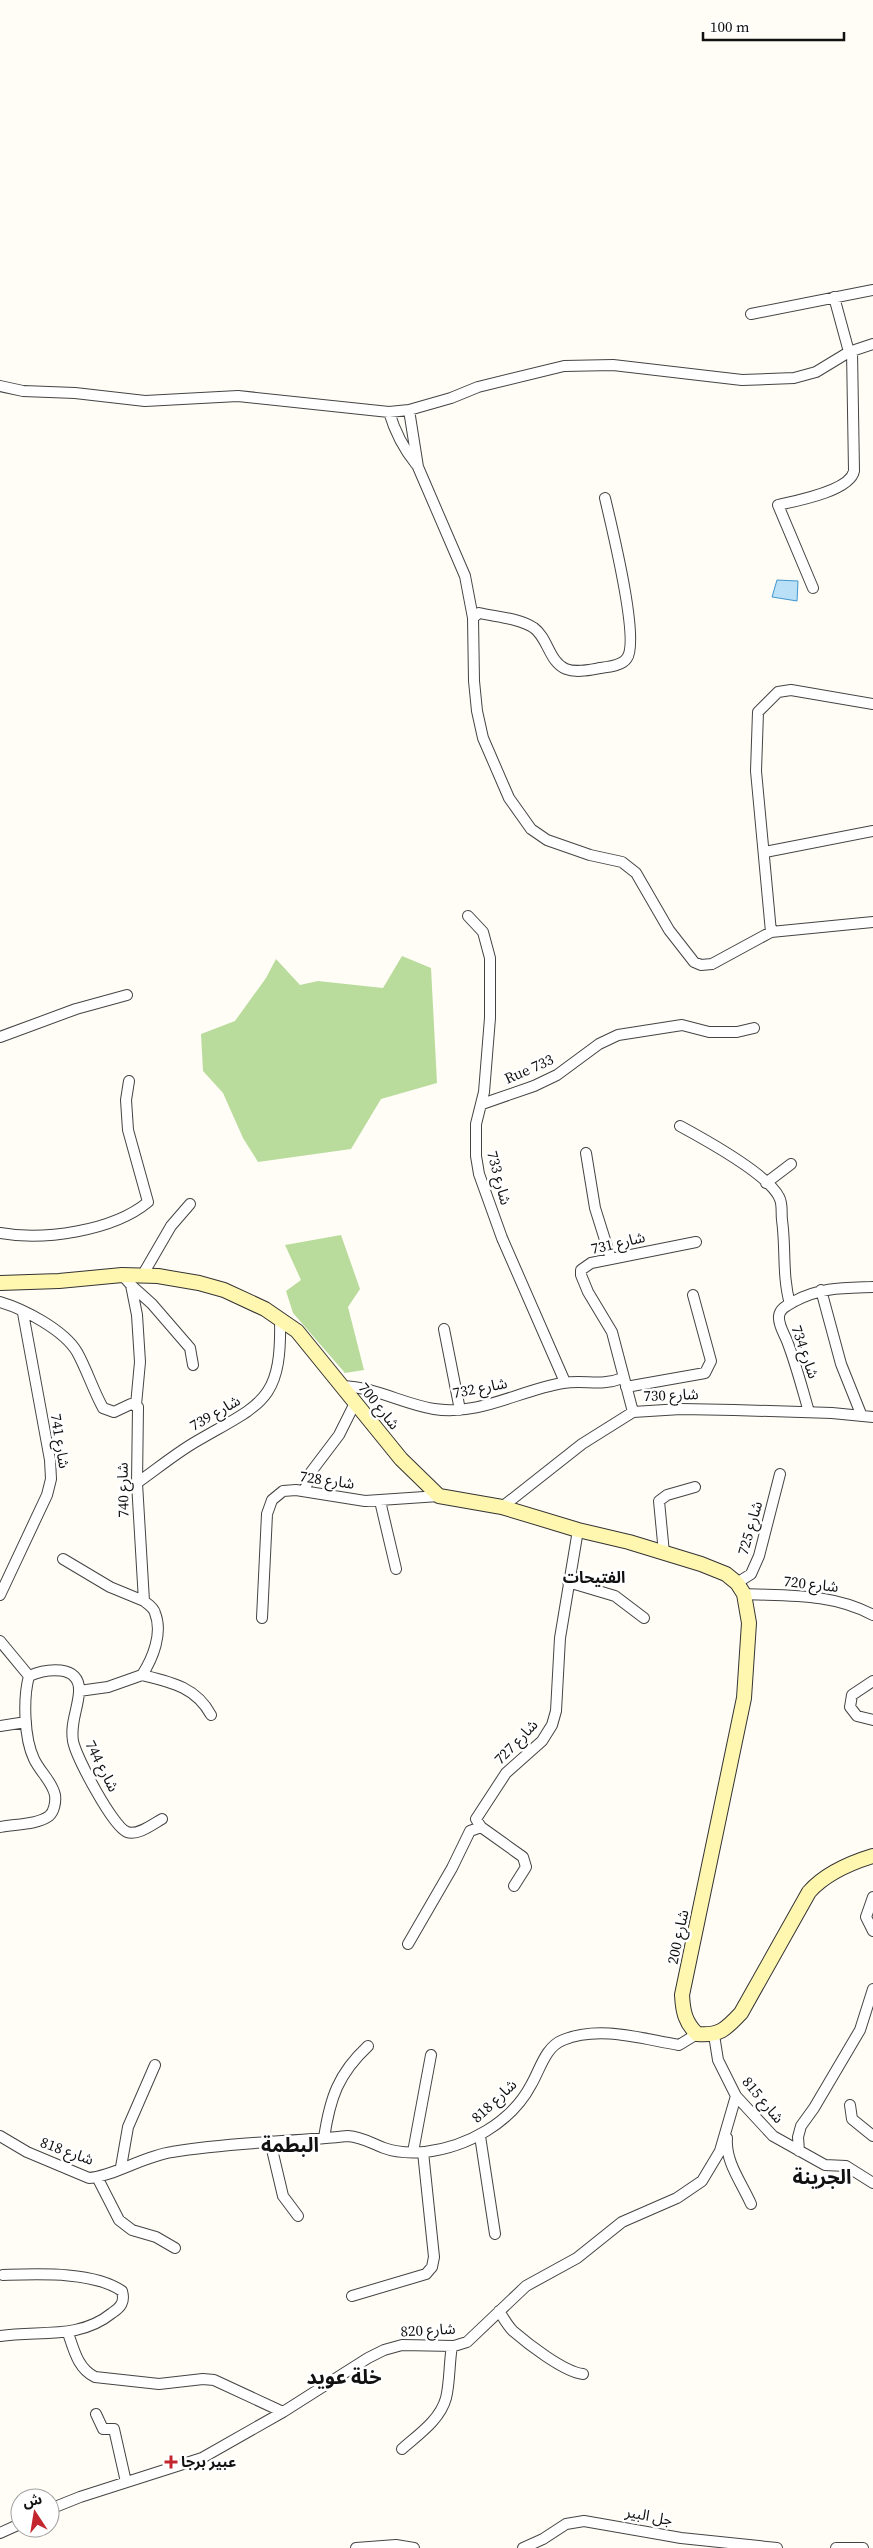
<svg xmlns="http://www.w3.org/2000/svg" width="873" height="2548" font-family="'Source Serif 4','Noto Sans Arabic',serif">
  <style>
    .forest { fill: #b9dc9c }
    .water { fill: #b9e0f7; stroke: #3f96cf }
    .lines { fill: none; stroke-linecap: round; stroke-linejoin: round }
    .street-casing { stroke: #444; stroke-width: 12 }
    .secondary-casing { stroke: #333; stroke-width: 16 }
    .street { stroke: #fff; stroke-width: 10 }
    .secondary { stroke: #fff6b0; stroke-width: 14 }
    .poi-dot { fill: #c4262e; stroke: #fff; stroke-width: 2 }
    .labels { text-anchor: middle; stroke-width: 5; stroke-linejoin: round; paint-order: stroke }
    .street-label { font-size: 15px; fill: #111; stroke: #fff }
    .poi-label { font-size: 15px; font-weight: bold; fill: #111; stroke: #fff; text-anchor: start }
    .neighbourhood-label { font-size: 16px; font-weight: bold; fill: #111; stroke: #fff }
    .district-label { font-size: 20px; font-weight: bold; fill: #111; stroke: #fff }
  </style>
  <rect width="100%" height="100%" fill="#fffdf5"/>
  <path class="forest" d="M402,956L431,968L437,1083L381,1099L351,1149L258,1162L243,1138L223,1093L203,1071L201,1034L235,1021L266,978L276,959L300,985L318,981L383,988Z
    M341,1235L360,1289L348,1307L364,1370L345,1373L293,1313L286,1291L301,1280L285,1245Z"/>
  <path class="water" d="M777,580L798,581L797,601L772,597Z"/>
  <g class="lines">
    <g class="street-casing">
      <path id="street" d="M834,297L849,352
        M751,314L873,290
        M0,386L23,391L75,393L145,401L238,396L389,412L409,410L451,398L478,387L564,366L613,365L742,380L794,378L816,372L849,352L873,344
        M409,410L418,467L465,576L473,618L474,681L477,711L483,738L509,798L531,829L547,840L590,855L622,862L636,873L669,930L694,962L701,965L712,964L771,932L873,922
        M389,412C395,432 403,448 416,464
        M813,588L778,505C796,501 850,491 854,471L852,351
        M473,618L479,613C496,617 519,618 534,628C548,638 549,662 566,669C576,673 589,670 600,668C608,667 622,666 627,658C640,640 611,524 605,498
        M765,852L873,831
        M468,916L483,932L490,958V1018L484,1092L476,1124V1156L479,1174L502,1238L565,1382
        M771,932L756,771L758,712L778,692L791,690L873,704
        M0,1037L76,1009L127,995
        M482,1104L534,1086L557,1075L599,1044L618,1035L682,1025L709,1032H737L754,1028
        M680,1126C704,1139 768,1174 779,1197C783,1204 781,1213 782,1220C786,1248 782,1276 790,1304
        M586,1153L595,1208L611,1259
        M766,1183L791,1164
        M0,1233C43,1241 113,1231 148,1202L128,1130L126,1100L129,1081
        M122,1275L131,1285L137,1315L140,1362L136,1405
        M142,1276L171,1226L190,1204
        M132,1286L152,1304L190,1348L193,1365
        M821,1290L841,1364L861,1414
        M0,1302C24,1309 64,1330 77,1352C87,1370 93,1390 103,1408L114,1412L131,1404L138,1407L137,1483L144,1601C148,1604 154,1608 155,1613C163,1633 153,1658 142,1675C171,1682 196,1687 211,1715
        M444,1329L460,1410
        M342,1386C375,1387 403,1404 434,1409C480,1416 520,1390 563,1383C586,1379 599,1387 623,1378
        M626,1387L705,1373L711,1361L693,1295
        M633,1412L612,1332L588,1292L581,1275V1270L591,1263L696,1242
        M809,1412C802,1388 796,1364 787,1341C784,1333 778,1325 779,1316C780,1308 788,1305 795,1301C821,1287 844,1288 873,1287
        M137,1483C157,1469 176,1453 197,1441C262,1403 282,1402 280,1319
        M305,1490L311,1472L339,1435L355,1403
        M380,1501L396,1569
        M502,1507L582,1444L633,1412L681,1409L734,1410L832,1413L873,1417
        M664,1553L659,1501L667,1495L695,1487
        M63,1559L110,1587L144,1601
        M568,1582L615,1596L644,1618
        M737,1583L751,1574L759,1556L780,1474
        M744,1594C789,1596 832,1593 873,1615
        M0,1595L47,1495L51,1479L50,1460L23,1313
        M262,1618L267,1514L272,1500L283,1491L296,1490L365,1501L439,1496
        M0,1641L29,1676
        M873,1681L852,1695L850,1707L857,1716L873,1720
        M79,1691L108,1687L142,1675
        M0,1726L26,1722
        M0,1827C14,1824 37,1825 49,1816C54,1812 56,1802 55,1795C52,1781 40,1772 34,1759C24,1738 23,1698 29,1676C45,1669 81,1663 79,1692C78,1709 70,1723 73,1741C76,1757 113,1827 127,1832C138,1836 153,1824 162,1819
        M481,1827L523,1857L526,1867L514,1886
        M873,1897L866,1917L873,1931
        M408,1944L452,1868L470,1831L481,1827L476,1819L506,1773L542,1741L552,1725L556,1711L560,1638L578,1530
        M714,2035L718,2060L736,2096L773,2136L825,2165L846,2166L873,2183
        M850,2105L852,2119L873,2136
        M0,2136L27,2152L89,2178C114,2176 144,2156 172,2152C231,2142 290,2142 348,2136C362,2137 371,2143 384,2148C397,2153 412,2153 425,2152C467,2147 511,2123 531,2085C540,2070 545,2047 563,2040C600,2025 642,2039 679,2045L697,2034
        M480,2136L495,2234
        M324,2138C330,2098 338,2074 368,2046
        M727,2138C725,2162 742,2183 751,2204
        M270,2141L283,2196L298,2216
        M799,2151L798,2137L801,2126L814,2108L860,2030L873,1989
        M413,2152L431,2055
        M121,2167L128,2127L155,2065
        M97,2177L119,2220L132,2230L156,2237L175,2248
        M352,2296L426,2274L432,2267L434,2257L423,2152
        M499,2311C503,2317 507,2325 513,2331C528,2344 564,2372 583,2374
        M68,2333C74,2350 78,2369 95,2377L159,2384L203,2379L214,2380L283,2412
        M0,2336C39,2330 79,2340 112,2313C121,2307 125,2302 122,2291C93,2271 37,2274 3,2275
        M96,2414L103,2429H114L126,2482
        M402,2449C419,2434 440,2420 446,2398C450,2382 449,2363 452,2346
        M50,2509L80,2497L202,2458L283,2412L368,2358L384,2350L402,2345L454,2346L467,2342L526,2286L577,2258L622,2222L677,2198L702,2181L720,2151L736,2096
        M0,2533L20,2524
        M356,2548L396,2545L414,2548
        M523,2548L543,2539L566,2524L584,2521L681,2538L777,2548
        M836,2548H863"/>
    </g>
    <g class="secondary-casing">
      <path id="secondary" d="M0,1283L59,1281L122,1275L158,1276L199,1283L224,1290L265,1309L297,1331L401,1459L439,1496L502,1507L578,1530L629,1542L701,1564L726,1574L737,1583L744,1594L749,1623L744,1698L682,1995C683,2012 685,2022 697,2034C720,2036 726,2029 741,2013L809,1892C826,1873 850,1863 873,1856"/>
    </g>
    <use href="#street" class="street"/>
    <use href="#secondary" class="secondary"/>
  </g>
  <path class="poi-dot" d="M168.5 2454.5h5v5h5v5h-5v5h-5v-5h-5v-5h5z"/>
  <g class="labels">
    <g class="street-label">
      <text transform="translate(529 1069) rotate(-24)" y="5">Rue 733</text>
      <text transform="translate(499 1178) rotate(75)" y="5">شارع 733</text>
      <text transform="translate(618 1243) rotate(-13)" y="5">شارع 731</text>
      <text transform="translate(805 1352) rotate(71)" y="5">شارع 734</text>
      <text transform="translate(480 1388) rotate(-11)" y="5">شارع 732</text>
      <text transform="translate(671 1395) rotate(-2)" y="5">شارع 730</text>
      <text transform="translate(379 1406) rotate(51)" y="5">شارع 700</text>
      <text transform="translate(215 1413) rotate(-30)" y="5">شارع 739</text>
      <text transform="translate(60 1441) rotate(81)" y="5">شارع 741</text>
      <text transform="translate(327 1480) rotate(8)" y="5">شارع 728</text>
      <text transform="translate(123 1490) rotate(-91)" y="5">شارع 740</text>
      <text transform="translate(750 1528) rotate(-74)" y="5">شارع 725</text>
      <text transform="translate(811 1584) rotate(6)" y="5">شارع 720</text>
      <text transform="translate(516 1742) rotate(-46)" y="5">شارع 727</text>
      <text transform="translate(102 1766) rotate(63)" y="5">شارع 744</text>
      <text transform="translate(678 1937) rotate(-78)" y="5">شارع 200</text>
      <text transform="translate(763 2100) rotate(50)" y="5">شارع 815</text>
      <text transform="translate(494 2101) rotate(-43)" y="5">شارع 818</text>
      <text transform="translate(67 2151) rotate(20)" y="5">شارع 818</text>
      <text transform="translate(428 2330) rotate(-3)" y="5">شارع 820</text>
      <text transform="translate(649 2516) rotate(11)" y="5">جل البير</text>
    </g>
    <g class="poi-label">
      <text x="181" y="2467">عبير برجا</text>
    </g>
    <g class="neighbourhood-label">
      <text x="594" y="1583">الفتيحات</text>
    </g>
    <g class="district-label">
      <text x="290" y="2152">البطمة</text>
      <text x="822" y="2184">الجرينة</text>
      <text x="344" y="2384">خلة عويد</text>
    </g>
  </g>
  <g transform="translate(35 2513) rotate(348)"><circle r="24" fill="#ffffff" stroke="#a0a0a0"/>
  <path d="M0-4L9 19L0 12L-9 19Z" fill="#c4262e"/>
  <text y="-8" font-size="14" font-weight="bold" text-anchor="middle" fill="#111111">ش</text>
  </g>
  <path d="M703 32v8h141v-8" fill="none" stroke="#111111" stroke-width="2.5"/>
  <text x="710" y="32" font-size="15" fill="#111111" stroke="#ffffff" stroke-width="4" paint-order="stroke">100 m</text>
</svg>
